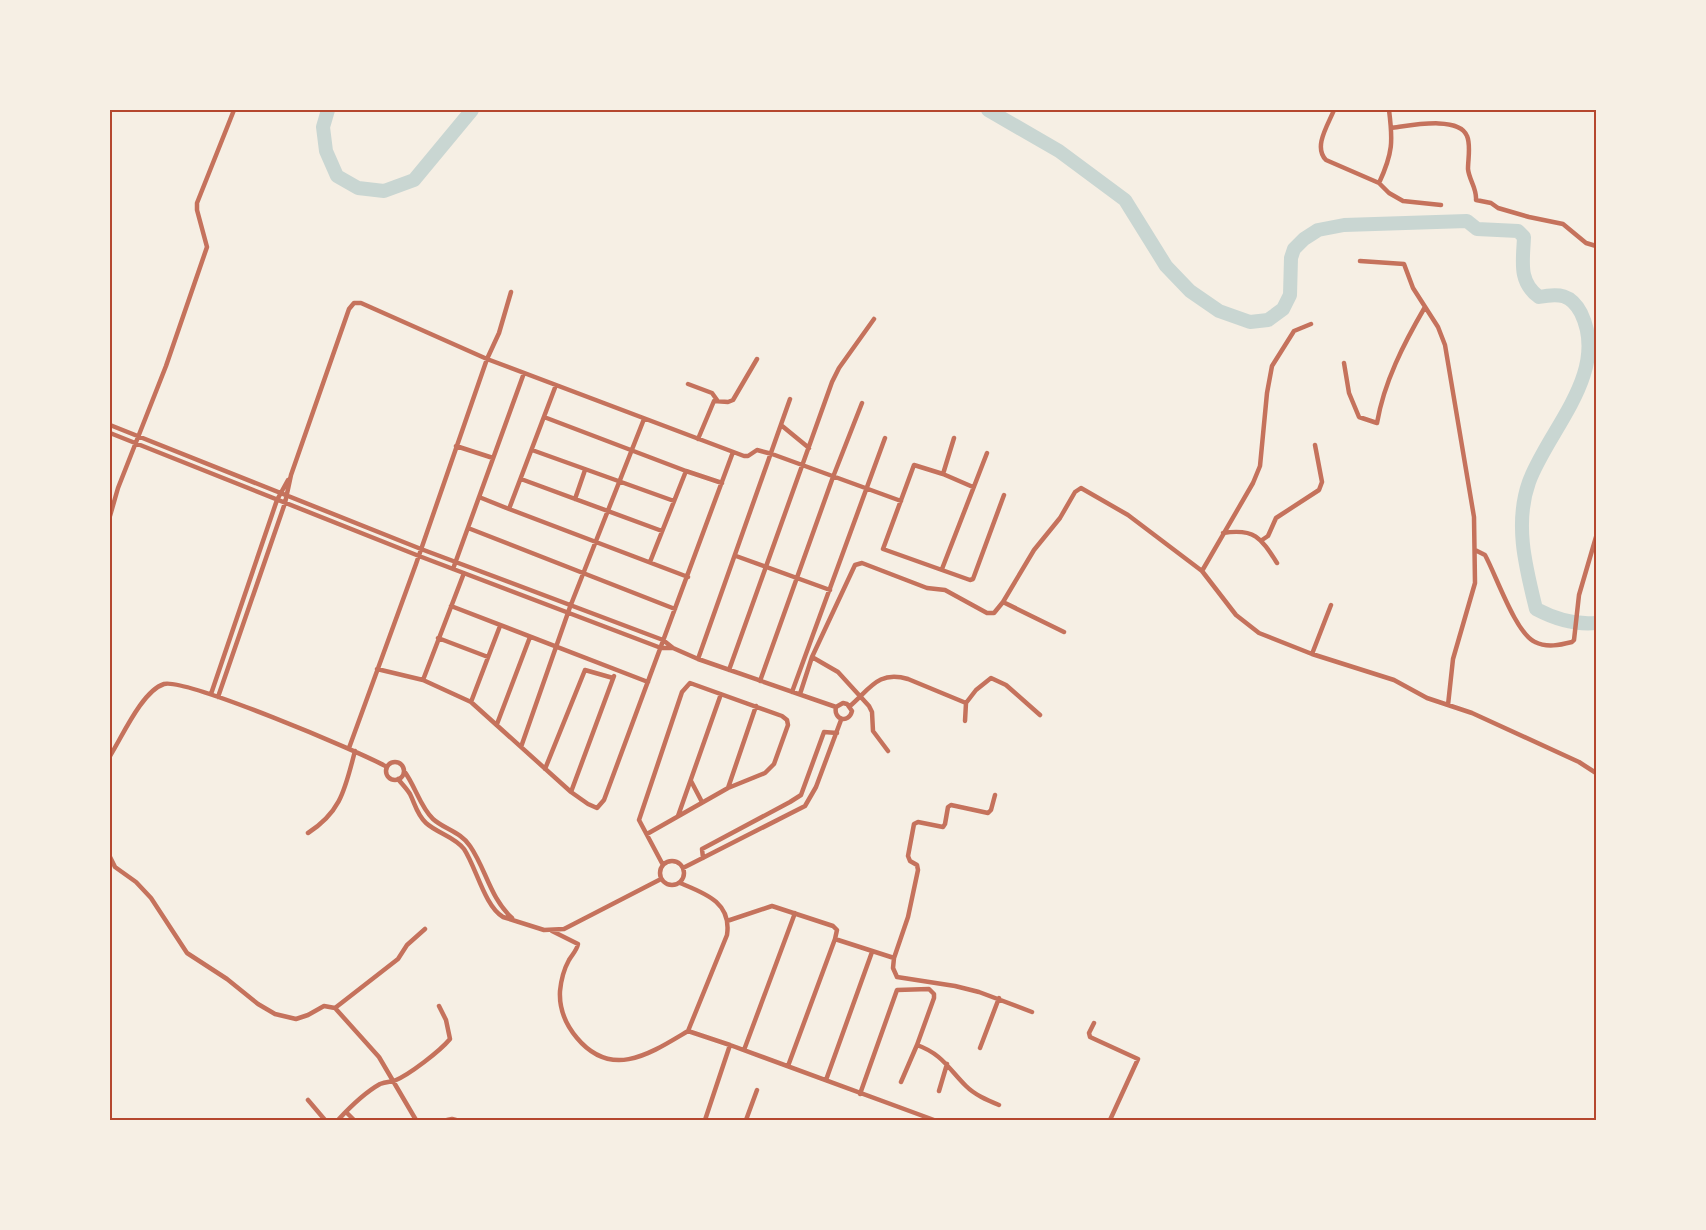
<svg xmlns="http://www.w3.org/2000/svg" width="1706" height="1230" font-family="'IBM Plex Sans',sans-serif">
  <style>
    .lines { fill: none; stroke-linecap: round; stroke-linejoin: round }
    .river { stroke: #c9d6d2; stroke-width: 14 }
    .minor { stroke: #c5725c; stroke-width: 4.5 }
    .neatline { fill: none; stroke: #b5482f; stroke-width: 2 }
  </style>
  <rect width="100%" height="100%" fill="#f6efe4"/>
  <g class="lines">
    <path class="river" d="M328,110L323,127L326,151L337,176L358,188L384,191L414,180L472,110
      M988,110L1059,151L1125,200L1166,266L1190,291L1219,311L1250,322L1268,320L1283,309L1290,295L1291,258L1294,249L1304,239L1318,230L1344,225L1467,221L1477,229L1518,231L1524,237C1523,261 1518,282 1539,297C1559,293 1571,294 1581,313C1610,373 1548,430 1529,482C1514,524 1526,568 1536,609C1555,619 1575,625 1596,623"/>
    <path class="minor" d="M1334,110C1328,125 1313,147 1326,160L1379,183L1389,193L1403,201L1441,205
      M1391,128C1408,126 1459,115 1467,136C1471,145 1468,159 1468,169C1469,180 1477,188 1476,200L1491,203L1498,208L1529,217L1563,224L1586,243L1596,246
      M1379,183C1393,153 1393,141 1389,110
      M1360,261L1404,264L1413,288L1438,327L1445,345L1474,517L1475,583L1453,659L1448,705
      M1344,363L1349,393L1359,417L1377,423C1384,382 1404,343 1425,307
      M688,384L712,393L717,400
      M556,385L509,509L688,577
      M544,417L686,471L650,562
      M110,425L421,549L663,640L673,648L698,659L836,707L843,703L847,704L852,711C849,724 833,720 836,707
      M781,425L809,448
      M110,433L419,556L661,648H673
      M698,439L714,401L728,402L733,400L757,359
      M456,446L493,458
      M532,450L674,501
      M686,471L722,483
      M943,474L954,438
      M521,479L662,531
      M973,487L943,474L914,465L883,549L970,580L973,579L1004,495
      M479,497L509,509
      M575,499L585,470
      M110,516L118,488L166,366L207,247L197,210V203L234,110
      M468,528L675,609
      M1223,533C1255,528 1261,538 1277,563
      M1262,540L1268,536L1276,518L1319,490L1322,482L1315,445
      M1475,550L1485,555C1496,575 1516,634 1535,642C1547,648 1560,645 1572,642L1574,640L1579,595L1596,537
      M736,556L830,590
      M453,569L524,373
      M942,569L987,453
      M1202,571L1253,483L1260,466L1267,393L1272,366L1294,331L1311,324
      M1003,602L1064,632
      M451,606L648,682
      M438,638L488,657
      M1312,654L1331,605
      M812,657L838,672L869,706L872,712L873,731L888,751
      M698,659L790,399
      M377,669L423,680L471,702L571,792L588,804L597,808L604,800L733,452
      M729,670L832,382L839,368L874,319
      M423,680L464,573
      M760,681L833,477L862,403
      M792,692L885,438
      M211,694L277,500L288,480
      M800,694L812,657L855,565L862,563L927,588L945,590L987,613H994L1003,602L1034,550L1060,518L1075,492L1081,488L1128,515L1202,571L1236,615L1259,633L1312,654L1394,680L1427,698L1472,713L1579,762L1596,773
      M218,697L285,503L291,475L349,309L354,303H361L487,359L744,456H748L757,450L772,454L901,501
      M471,702L500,626
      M850,706C870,689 878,670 908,679L966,703L976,690L991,678L1006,685L1040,715
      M965,721L966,703
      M497,724L530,637
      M521,747L570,607L644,419
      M349,748L416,564L487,359L499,333L511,292
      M110,756C122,737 142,691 164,684C185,678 361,752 387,767
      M386 771a9 9 0 1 1 18 0a9 9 0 1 1-18 0Z
      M545,769L585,670L613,678
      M404,771C415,785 420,807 433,819C444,829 461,832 470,846C486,869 490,898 512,918
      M398,779C402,784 407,789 410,794C415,804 417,815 426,823C437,833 455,837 464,849C476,867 485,907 503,917L544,930L564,929L661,879
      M691,781L702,802
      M571,792L614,676
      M678,816L721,694
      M308,833C342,811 345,788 355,751
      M647,834L728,788L756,706
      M110,857L115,867L136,882L151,898L187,953L227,979L258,1004L275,1014L296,1019L308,1015L324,1006L335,1008L379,1057L416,1120
      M703,858L702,849L790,802L801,795L824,732L837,733
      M660 873a12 12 0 1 1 24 0a12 12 0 1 1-24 0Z
      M663,865L639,820L682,692L690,683L782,716L787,720L788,725L774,764L765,773L728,788
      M683,868L805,806L816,787L841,720
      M680,883C704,893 732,902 727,935L688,1031L730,1045L934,1120
      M727,921L772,906L833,926L837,930L835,939L894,958L893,968L897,977L955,986L979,992L1032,1012
      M552,931L578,944C577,950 572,955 569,960C564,969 561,981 560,991C559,1009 566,1025 577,1038C612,1080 651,1053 688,1031
      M894,958L908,917L918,870L917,865L910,861L908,856L914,824L918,822L943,827L945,824L948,807L951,805L988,813L991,810L995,795
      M335,1008L398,959L407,945L425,929
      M1094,1023L1089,1033L1090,1037L1138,1059L1110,1120
      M980,1048L999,998
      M744,1050L795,913
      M788,1066L835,939
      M826,1080L872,952
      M901,1082L917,1045
      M939,1091L947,1064
      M860,1094L897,990L929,989L934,994V998L917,1045C942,1054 948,1068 966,1086C975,1095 987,1100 999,1105
      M308,1100L325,1120
      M346,1112L354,1120
      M338,1120C350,1107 364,1093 380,1084C385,1082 389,1082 394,1081C409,1075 440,1051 450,1039L446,1020L439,1006
      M447,1120L452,1119L456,1120
      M705,1120L730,1045
      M746,1120L757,1090"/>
  </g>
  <rect width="1706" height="1230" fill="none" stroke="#f6efe4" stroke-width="222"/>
  <rect x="111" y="111" width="1484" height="1008" class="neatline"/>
</svg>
